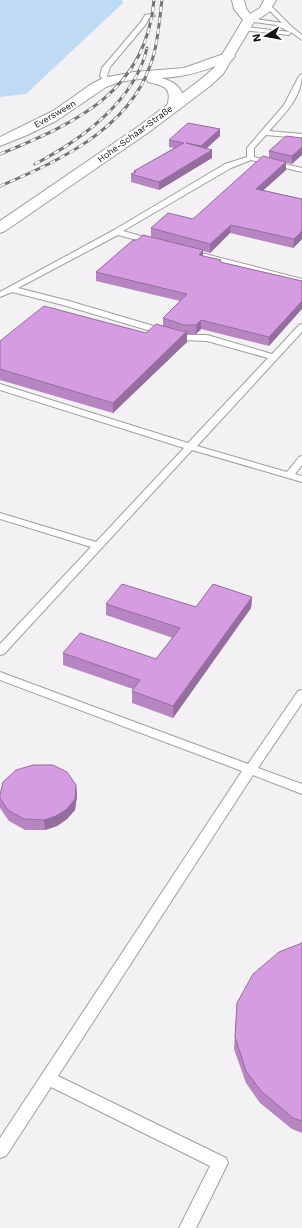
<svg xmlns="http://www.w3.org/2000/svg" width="302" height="1228" font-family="'Work Sans',sans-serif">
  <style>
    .water { fill: #bedbf3 }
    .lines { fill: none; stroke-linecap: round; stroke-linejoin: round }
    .lane-casing { stroke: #a09ea0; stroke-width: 2 }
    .street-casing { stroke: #a09ea0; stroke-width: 2 }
    .secondary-casing { stroke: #a09ea0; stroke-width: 2 }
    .lane { fill: #fff; fill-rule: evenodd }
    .street { fill: #fff; fill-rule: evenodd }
    .secondary { fill: #fff; fill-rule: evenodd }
    .rail-casing { stroke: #767576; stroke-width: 3 }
    .rail { stroke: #fff; stroke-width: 2; stroke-dasharray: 5.5; stroke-linecap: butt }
    .wall { fill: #b786c2 }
    .shaded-wall { fill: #956d9e }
    .building { fill: #d59ce1; stroke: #956d9e }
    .labels { text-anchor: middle; stroke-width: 4; stroke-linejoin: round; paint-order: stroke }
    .far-street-label { font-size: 9px; fill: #111; stroke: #fff }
  </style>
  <rect width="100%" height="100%" fill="#f3f1f3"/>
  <path class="water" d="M0,0H122L123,3L26,94L0,97Z"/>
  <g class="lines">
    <g class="lane-casing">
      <path id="lane" d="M266,5H270L292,27L302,35V40L291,32L289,35L243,30V28L245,27L290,32L276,25L247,21V19L249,18L282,23L266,7Z
        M145,15L152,14L155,16L149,18L146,24L110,67L107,76L111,82L106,83L100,76L102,68L141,22Z
        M302,74C302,97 284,115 269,131L302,134V138L266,135L254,148V157L302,168V172L251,160L231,168L123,231L155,240V244H152L118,235L18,288L69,301L184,335H207L272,354L299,325L302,324V332L197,446L287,472L299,457L302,456V465L295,474L302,476V482L192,450L4,654L0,655V644L91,547L0,519V513L96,542L184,448L0,390V384L188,443L268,358L207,341L181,340L63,305L12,292L0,297V292L114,230L225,164L247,157V148L284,105L299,76Z
        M187,250H190L302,279V283L187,254Z
        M0,672L248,764L298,691L302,690V703L258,768L302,784V794L253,775L58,1076L226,1158L228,1163L196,1228H179L210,1166L51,1087L6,1156L0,1158V1138L242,771L0,680Z"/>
    </g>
    <g class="street-casing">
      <path id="street" d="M229,52L233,53L235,56L233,59C210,69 187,77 161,78C177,82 190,93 179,110H169L167,107C173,87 164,86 148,82L146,78L119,82L106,87L56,121L27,135L0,146V137L53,111L90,85L103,78L134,72L184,68Z"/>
    </g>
    <g class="secondary-casing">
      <path id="secondary" d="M232,0H244L246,8L250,14L260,8L264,0H276L269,12L254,22L223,74L210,86L149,132L5,231L0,233V221L139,126L200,80L214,68L243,20L234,9Z"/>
    </g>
    <use href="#lane" class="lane"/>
    <use href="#street" class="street"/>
    <use href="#secondary" class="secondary"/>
    <g class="rail-casing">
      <path id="rail" d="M0,154C76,123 146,92 154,0
        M35,164C81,140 135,101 147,48
        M0,186C58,162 128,129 150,66C158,45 159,22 162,0"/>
    </g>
    <use href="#rail" class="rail"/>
  </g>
  <path class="wall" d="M220,136L206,149L212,158L159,190L131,182V174L134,173V171L174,148L169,147V140Z
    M302,138L292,164L286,163V170L263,190L302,199V239L293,248L230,233L210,253L203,251V256L221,260V262L302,281L269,346L201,329L196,334H187V342L113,413L0,380V341L146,333L163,326V318L180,301L96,281V272L137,240L151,237V228L193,219L269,158V151Z
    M252,597L251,608L173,718L132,703V691L133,689L63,665V653L156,659L173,638L106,615V604L196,607Z
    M76,785L77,796L75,810L67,819L57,826L45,830H25L9,821L0,808V795Z
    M302,943V1133L292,1129L260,1103L246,1083L234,1049L237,1003Z"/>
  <path class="shaded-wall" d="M220,129V136L200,154L201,146Z
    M302,147V155L292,164V156Z
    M212,150V158L159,190V182Z
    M286,162V170L256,197V189Z
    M231,225L230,233L210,253V244Z
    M302,231V239L293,248L294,239Z
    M203,250V259L199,255Z
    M302,301V309L269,346V337Z
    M201,320V329L196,334V325Z
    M187,331V342L113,413V403Z
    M252,597L251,608L173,718V706Z
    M76,785L77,796L75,810L67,819L57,826L45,830L44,820Z"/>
  <path class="building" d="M188,123L220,129L201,146L186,143L212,150L159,182L131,174L136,172L134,171L184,143L169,140Z
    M286,136L302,138V147L292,156L269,151Z
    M263,156L286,162L256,189L302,199V231L294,239L231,225L210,244L151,228L168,213L193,219Z
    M143,235L203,250L199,255L221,260L220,262L302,281V301L269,337L201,320L196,325H184L163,318L187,294L96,272L133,240H137Z
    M44,306L146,333L156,324L181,331H187L113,403L0,369V341Z
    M122,584L196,607L213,584L252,597L173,706L132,691L140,680L63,653L80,633L156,659L180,628L106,604Z
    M33,765H53L67,772L76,785L75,799L67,809L56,816L44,820L24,819L8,810L0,798V795L3,782L16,770Z
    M302,943V1121L293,1118L261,1091L246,1071L235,1037L237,1003L253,974L279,952Z"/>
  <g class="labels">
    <g class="far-street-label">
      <text transform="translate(55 114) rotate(-30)" y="3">Eversween</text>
      <text transform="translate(135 134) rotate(-36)" y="3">Hohe-Schaar-Straße</text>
    </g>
  </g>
  <g transform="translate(266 36) rotate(259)" stroke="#ffffff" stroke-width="3" paint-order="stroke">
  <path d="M0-3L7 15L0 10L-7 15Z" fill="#111111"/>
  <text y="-6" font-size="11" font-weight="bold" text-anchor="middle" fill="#111111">N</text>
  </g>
</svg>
